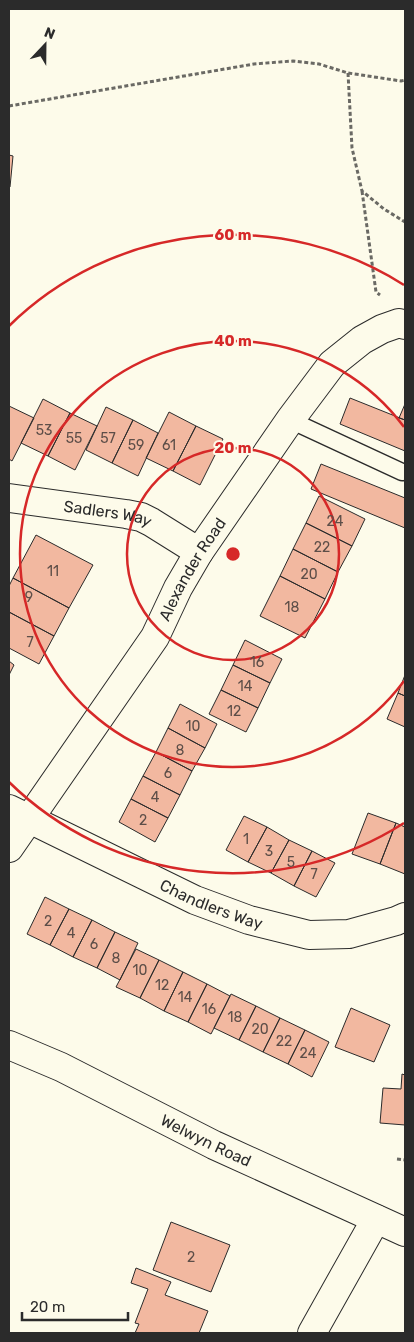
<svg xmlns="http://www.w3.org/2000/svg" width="414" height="1342" font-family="Rubik,sans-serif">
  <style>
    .building { fill: #f2b8a0; stroke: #2b2b2b }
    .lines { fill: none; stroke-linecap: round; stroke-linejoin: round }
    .lane-casing { stroke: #2b2b2b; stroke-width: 19 }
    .street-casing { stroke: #2b2b2b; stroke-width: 30 }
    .secondary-casing { stroke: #2b2b2b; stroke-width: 30 }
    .path { stroke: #6a6964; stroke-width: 3; stroke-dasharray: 4 2.5; stroke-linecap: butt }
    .lane { stroke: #fdfbea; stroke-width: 16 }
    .street { stroke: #fdfbea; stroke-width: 28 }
    .secondary { stroke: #fdfbea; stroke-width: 28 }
    .ring { fill: none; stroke: #d62828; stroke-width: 2.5 }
    .labels { text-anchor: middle; stroke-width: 4; stroke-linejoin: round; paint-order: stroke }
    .number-label { font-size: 14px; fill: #5d4e48 }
    .street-label { font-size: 16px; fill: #2b2b2b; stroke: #fdfbea }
    .centre { fill: #d62828; stroke: #fdfbea; stroke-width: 2.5 }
    .ring-label { font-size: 15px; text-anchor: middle; font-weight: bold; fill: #d62828; stroke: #fdfbea; stroke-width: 4; stroke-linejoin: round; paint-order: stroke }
  </style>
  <rect width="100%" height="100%" fill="#fdfbea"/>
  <path class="building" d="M9,155L13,156L10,187H9Z
    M350,398L405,420V451L340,424Z
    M43,399L70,413L48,456L21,443Z
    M405,404V420L399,418Z
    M9,406L34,418L12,461L9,459Z
    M106,407L133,420L112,463L86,450Z
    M169,412L196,426L173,471L146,458Z
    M70,413L97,426L75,470L48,456Z
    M133,420L158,433L138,476L112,463Z
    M196,426L223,439L200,485L173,471Z
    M321,464L405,498V528L311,489Z
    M319,496L365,519L352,546L306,523Z
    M306,523L352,546L338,572L293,549Z
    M36,535L93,565L69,608L13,578Z
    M293,549L338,572L325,599L280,576Z
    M280,576L325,599L305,638L260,616Z
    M13,578L69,608L54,636L9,612V586Z
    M9,612L54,636L39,664L9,648Z
    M245,640L282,659L270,683L233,665Z
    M9,661L14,665L9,675Z
    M233,665L270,683L258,708L221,690Z
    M405,675V696L398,693Z
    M221,690L258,708L246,732L209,714Z
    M398,693L405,696V727L387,719Z
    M180,704L217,724L205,748L168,728Z
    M168,728L205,748L192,771L156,752Z
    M156,752L192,771L180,795L143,776Z
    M143,776L180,795L168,818L131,799Z
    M131,799L168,818L155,842L119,822Z
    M368,813L396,823L380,864L352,854Z
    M244,816L267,827L248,862L226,850Z
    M396,823L405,827V874L380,864Z
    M267,827L289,840L271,873L248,862Z
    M289,840L312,851L294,886L271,873Z
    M312,851L335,863L316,897L294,886Z
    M45,897L69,909L50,945L27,934Z
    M69,909L92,920L73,957L50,945Z
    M92,920L115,932L97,968L73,957Z
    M115,932L138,943L120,980L97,968Z
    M136,949L159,960L140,998L116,987Z
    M159,960L183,972L164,1011L140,998Z
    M183,972L207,984L188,1022L164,1011Z
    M207,984L230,996L211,1034L188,1022Z
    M231,994L256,1006L239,1040L214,1028Z
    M256,1006L280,1018L263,1052L239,1040Z
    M351,1008L390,1025L374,1062L335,1047Z
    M280,1018L305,1030L288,1064L263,1052Z
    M305,1030L329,1042L312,1077L288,1064Z
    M402,1074L405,1075V1125L380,1123L383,1088L401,1089Z
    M171,1222L230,1245L211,1292L153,1270Z
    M136,1268L171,1282L165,1295L208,1311L199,1333H135L139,1324L135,1323L148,1289L131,1283Z"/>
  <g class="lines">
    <g class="lane-casing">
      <path id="lane" d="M290,420L402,472"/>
    </g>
    <g class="street-casing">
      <g id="street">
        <path id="s1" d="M9,498L126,514L141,517L151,522L199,552"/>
        <path id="s2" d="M9,809L195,900L249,920L309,935L349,934L396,921L405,917"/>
        <path id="s3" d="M9,848L155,637L178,588L199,552L290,420L332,364L362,340L382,329L399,323L405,325"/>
        <path d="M312,1333L376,1219"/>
      </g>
    </g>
    <g class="secondary-casing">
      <g id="secondary">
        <path id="s4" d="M9,1045L61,1067L214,1145L405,1232"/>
      </g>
    </g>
    <path class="path" d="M348,73L352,148L362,191L384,209L405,222
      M9,106L254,64L293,61L319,64L348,73L401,81L405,80
      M362,191L376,292L380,295
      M397,1159L405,1160"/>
    <use href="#lane" class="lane"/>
    <use href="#street" class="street"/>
    <use href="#secondary" class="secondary"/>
  </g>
  <g class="ring">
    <circle cx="233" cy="554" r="106"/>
    <path d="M404 681A213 213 0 1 1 404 427"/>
    <path d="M404 823A319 319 0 0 1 9 782M9 326A319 319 0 0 1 404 285"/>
  </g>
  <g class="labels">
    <g class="number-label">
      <text x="44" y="435">53</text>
      <text x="74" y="443">55</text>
      <text x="108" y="443">57</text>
      <text x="136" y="450">59</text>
      <text x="169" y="450">61</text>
      <text x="335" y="526">24</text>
      <text x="322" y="552">22</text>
      <text x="53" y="576">11</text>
      <text x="309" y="579">20</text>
      <text x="29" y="602">9</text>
      <text x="292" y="612">18</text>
      <text x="30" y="647">7</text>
      <text x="257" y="667">16</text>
      <text x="245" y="691">14</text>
      <text x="234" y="716">12</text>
      <text x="193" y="731">10</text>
      <text x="180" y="755">8</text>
      <text x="168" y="778">6</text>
      <text x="155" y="802">4</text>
      <text x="143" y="825">2</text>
      <text x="246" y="844">1</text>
      <text x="269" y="856">3</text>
      <text x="291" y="867">5</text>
      <text x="314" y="879">7</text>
      <text x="48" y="926">2</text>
      <text x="71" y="938">4</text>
      <text x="94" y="949">6</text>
      <text x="116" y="963">8</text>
      <text x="140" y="975">10</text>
      <text x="162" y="990">12</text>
      <text x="185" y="1002">14</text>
      <text x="209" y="1014">16</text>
      <text x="235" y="1022">18</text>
      <text x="260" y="1034">20</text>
      <text x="284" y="1046">22</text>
      <text x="308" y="1058">24</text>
      <text x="191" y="1262">2</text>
    </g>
    <g class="street-label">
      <text dy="6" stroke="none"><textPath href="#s1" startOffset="100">Sadlers Way</textPath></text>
      <text dy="6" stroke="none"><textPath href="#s3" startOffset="334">Alexander Road</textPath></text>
      <text dy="6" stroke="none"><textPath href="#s2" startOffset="224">Chandlers Way</textPath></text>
      <text dy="6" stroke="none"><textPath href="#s4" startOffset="219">Welwyn Road</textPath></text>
    </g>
  </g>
  <circle cx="233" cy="554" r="8" class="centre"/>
  <g class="ring-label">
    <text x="233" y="240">60 m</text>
    <text x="233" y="346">40 m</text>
    <text x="233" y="453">20 m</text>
  </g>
  <rect width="414" height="1342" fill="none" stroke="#2b2b2b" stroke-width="20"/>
  <g transform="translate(45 45) rotate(22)" stroke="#fdfbea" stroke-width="4" paint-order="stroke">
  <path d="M0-4L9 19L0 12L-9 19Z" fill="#2b2b2b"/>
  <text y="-8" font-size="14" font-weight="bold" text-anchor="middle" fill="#2b2b2b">N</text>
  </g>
  <path d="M22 1312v8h106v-8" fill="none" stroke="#2b2b2b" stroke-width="2.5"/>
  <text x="30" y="1312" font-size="15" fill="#2b2b2b" stroke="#fdfbea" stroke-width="4" paint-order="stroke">20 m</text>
</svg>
